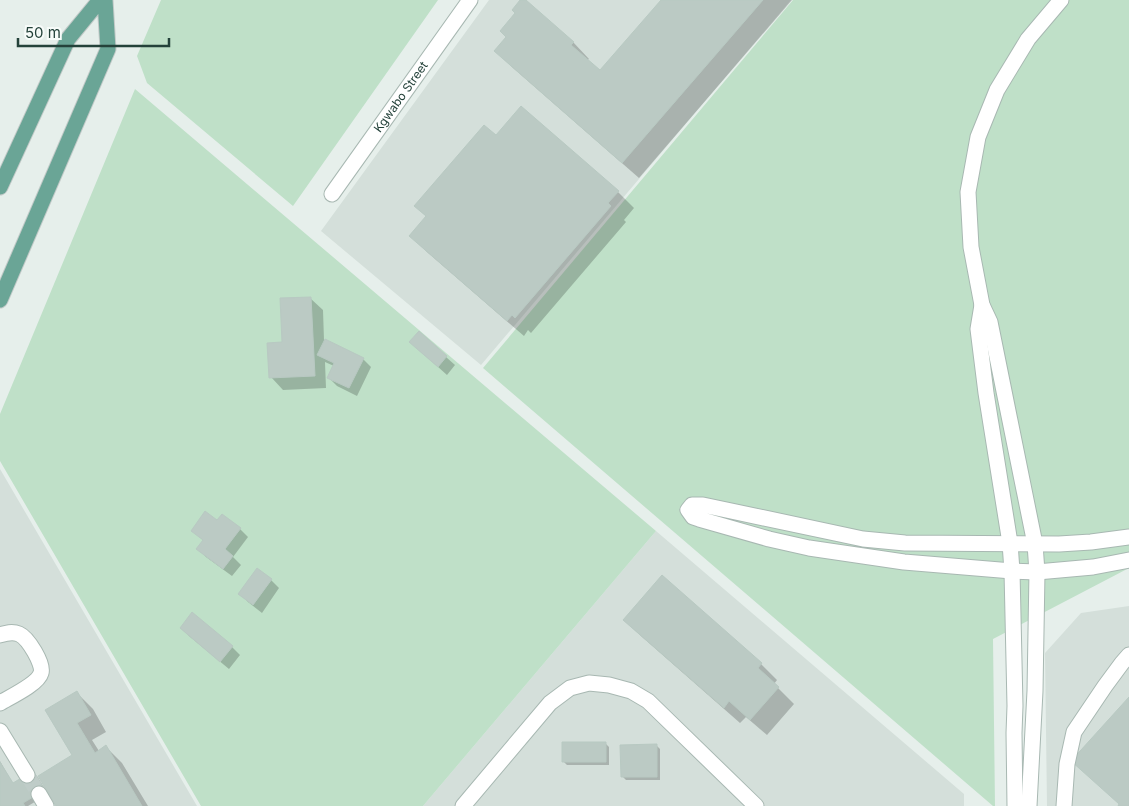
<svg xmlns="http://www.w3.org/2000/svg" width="1129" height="806" font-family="Inter,sans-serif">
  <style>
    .built { fill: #d4dfda }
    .green { fill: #bfe0c8 }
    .shadow { fill: #0003 }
    .building { fill: #bbcac4; stroke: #b8c9c2 }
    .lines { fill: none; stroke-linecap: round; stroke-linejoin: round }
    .minor-tunnel { stroke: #bfccc8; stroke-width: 15; stroke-dasharray: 15 8; stroke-linecap: butt }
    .minor-casing { stroke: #a8b8b2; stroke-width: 17 }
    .major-casing { stroke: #c2cac8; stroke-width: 17 }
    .minor { stroke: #fff; stroke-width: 15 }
    .major { stroke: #6aa596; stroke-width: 15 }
    .labels { text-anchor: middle; stroke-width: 5; stroke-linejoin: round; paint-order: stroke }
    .street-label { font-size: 12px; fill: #24423a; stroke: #f7fbf9 }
  </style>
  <rect width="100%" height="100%" fill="#e6efeb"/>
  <path class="built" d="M489,0H791L481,365L321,231Z
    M0,469L197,806H0Z
    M656,531L964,794V806H423Z
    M1129,606V806H1047L1045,653L1081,613Z"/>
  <path class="green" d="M161,0H438L293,206L147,83L137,56Z
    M793,0H1129V568L993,639L995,806H993L483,368Z
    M135,89L656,531L423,806H201L0,461V414Z"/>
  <path class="shadow" d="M522,0H524L573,42L589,59L587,60L600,72L662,0H792L639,178L512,67L496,51L508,38Z
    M496,137L618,192L634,208L624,220L626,222L531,333L528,330L524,336L427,252L411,236L427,217L416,206Z
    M310,298L323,310L324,340L363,359L371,367L357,396L337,386L329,378L334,366L325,362L326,388L283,390L271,377L283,343Z
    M419,333L455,365L447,375L419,350Z
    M240,529L248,537L233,557L241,565L232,576L206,557L198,549L204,541L193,531Z
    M258,570L271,580L279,588L262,613L248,602L240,594Z
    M662,577L761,664L777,680L774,684L794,704L767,735L746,717L740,723L641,636L624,620Z
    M192,614L232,647L240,655L229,669L189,636L181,628Z
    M77,693L93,709L106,732L92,740L99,751L106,747L122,763L148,806H58L74,755Z
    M605,743L609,747V765H567L563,761Z
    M656,745L660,749V780H626L622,776Z
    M0,761L13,784L33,773L37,776L48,794L28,806H1L0,804Z"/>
  <path class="building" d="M520,0H526L574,42L571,45L600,70L661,0H763L622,163L494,51L506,37L500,31L515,13L512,10Z
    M521,106L619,191L608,203L611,206L515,318L512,315L507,321L409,236L426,216L414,206L484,125L496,135Z
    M311,297L315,376L269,378L267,343L282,342L280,298Z
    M419,331L447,356L438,367L409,342Z
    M325,339L364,358L349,388L327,378L334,363L317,355Z
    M205,511L217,520L222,514L241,528L225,549L233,556L223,569L196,549L203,540L191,531Z
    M257,568L272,579L253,605L238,594Z
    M662,575L762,663L758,668L779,687L750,720L729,701L724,708L623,620Z
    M192,612L233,646L220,662L180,628Z
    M77,691L91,715L77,723L95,753L106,745L142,806H56L38,776L72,755L45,710Z
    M1129,697V806H1118L1119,804L1071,761Z
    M562,742H606V762H562Z
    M657,744V777H621L620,745Z
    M0,762L13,783L33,771L45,790L23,803L25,806H0Z"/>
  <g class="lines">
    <path class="minor-tunnel" d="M27,775L39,794"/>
    <g class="minor-casing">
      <g id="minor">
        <path id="s1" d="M332,194L470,0"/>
        <path d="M982,305L978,329L986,393L1010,543L1012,571L1015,706L1014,733L1015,806"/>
        <path d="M1129,537L1091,542L1059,544L905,543L863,539L703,505H692L688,510L693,517L699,519L769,539L809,548L904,562L1012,571L1037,572L1093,567L1129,560"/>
        <path d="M0,635C6,633 12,631 19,634C28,638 44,664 41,673C38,684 10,697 0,703"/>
        <path d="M0,731L27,775"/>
        <path d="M39,794L46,806"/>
        <path d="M463,806L550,703L570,688L589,683L609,685L631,691L648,701L756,806"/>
        <path d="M1029,806L1035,691L1037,572L1035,544L990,322L982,305L971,247L968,192L978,137L997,90L1028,39L1061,0"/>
        <path d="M1064,806L1067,764L1074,732L1105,686L1122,663L1129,655"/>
      </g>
    </g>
    <g class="major-casing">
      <path id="major" d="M0,187L68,39L100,0
        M0,300L108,49L105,0"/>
    </g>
    <use href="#minor" class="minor"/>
    <use href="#major" class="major"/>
  </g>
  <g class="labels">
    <g class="street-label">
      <text dy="4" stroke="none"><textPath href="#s1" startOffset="119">Kgwabo Street</textPath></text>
    </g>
  </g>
  <path d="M18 38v8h151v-8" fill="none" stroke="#24423a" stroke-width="2.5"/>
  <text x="25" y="38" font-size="15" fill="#24423a" stroke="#f7fbf9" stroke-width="4" paint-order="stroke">50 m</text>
</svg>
